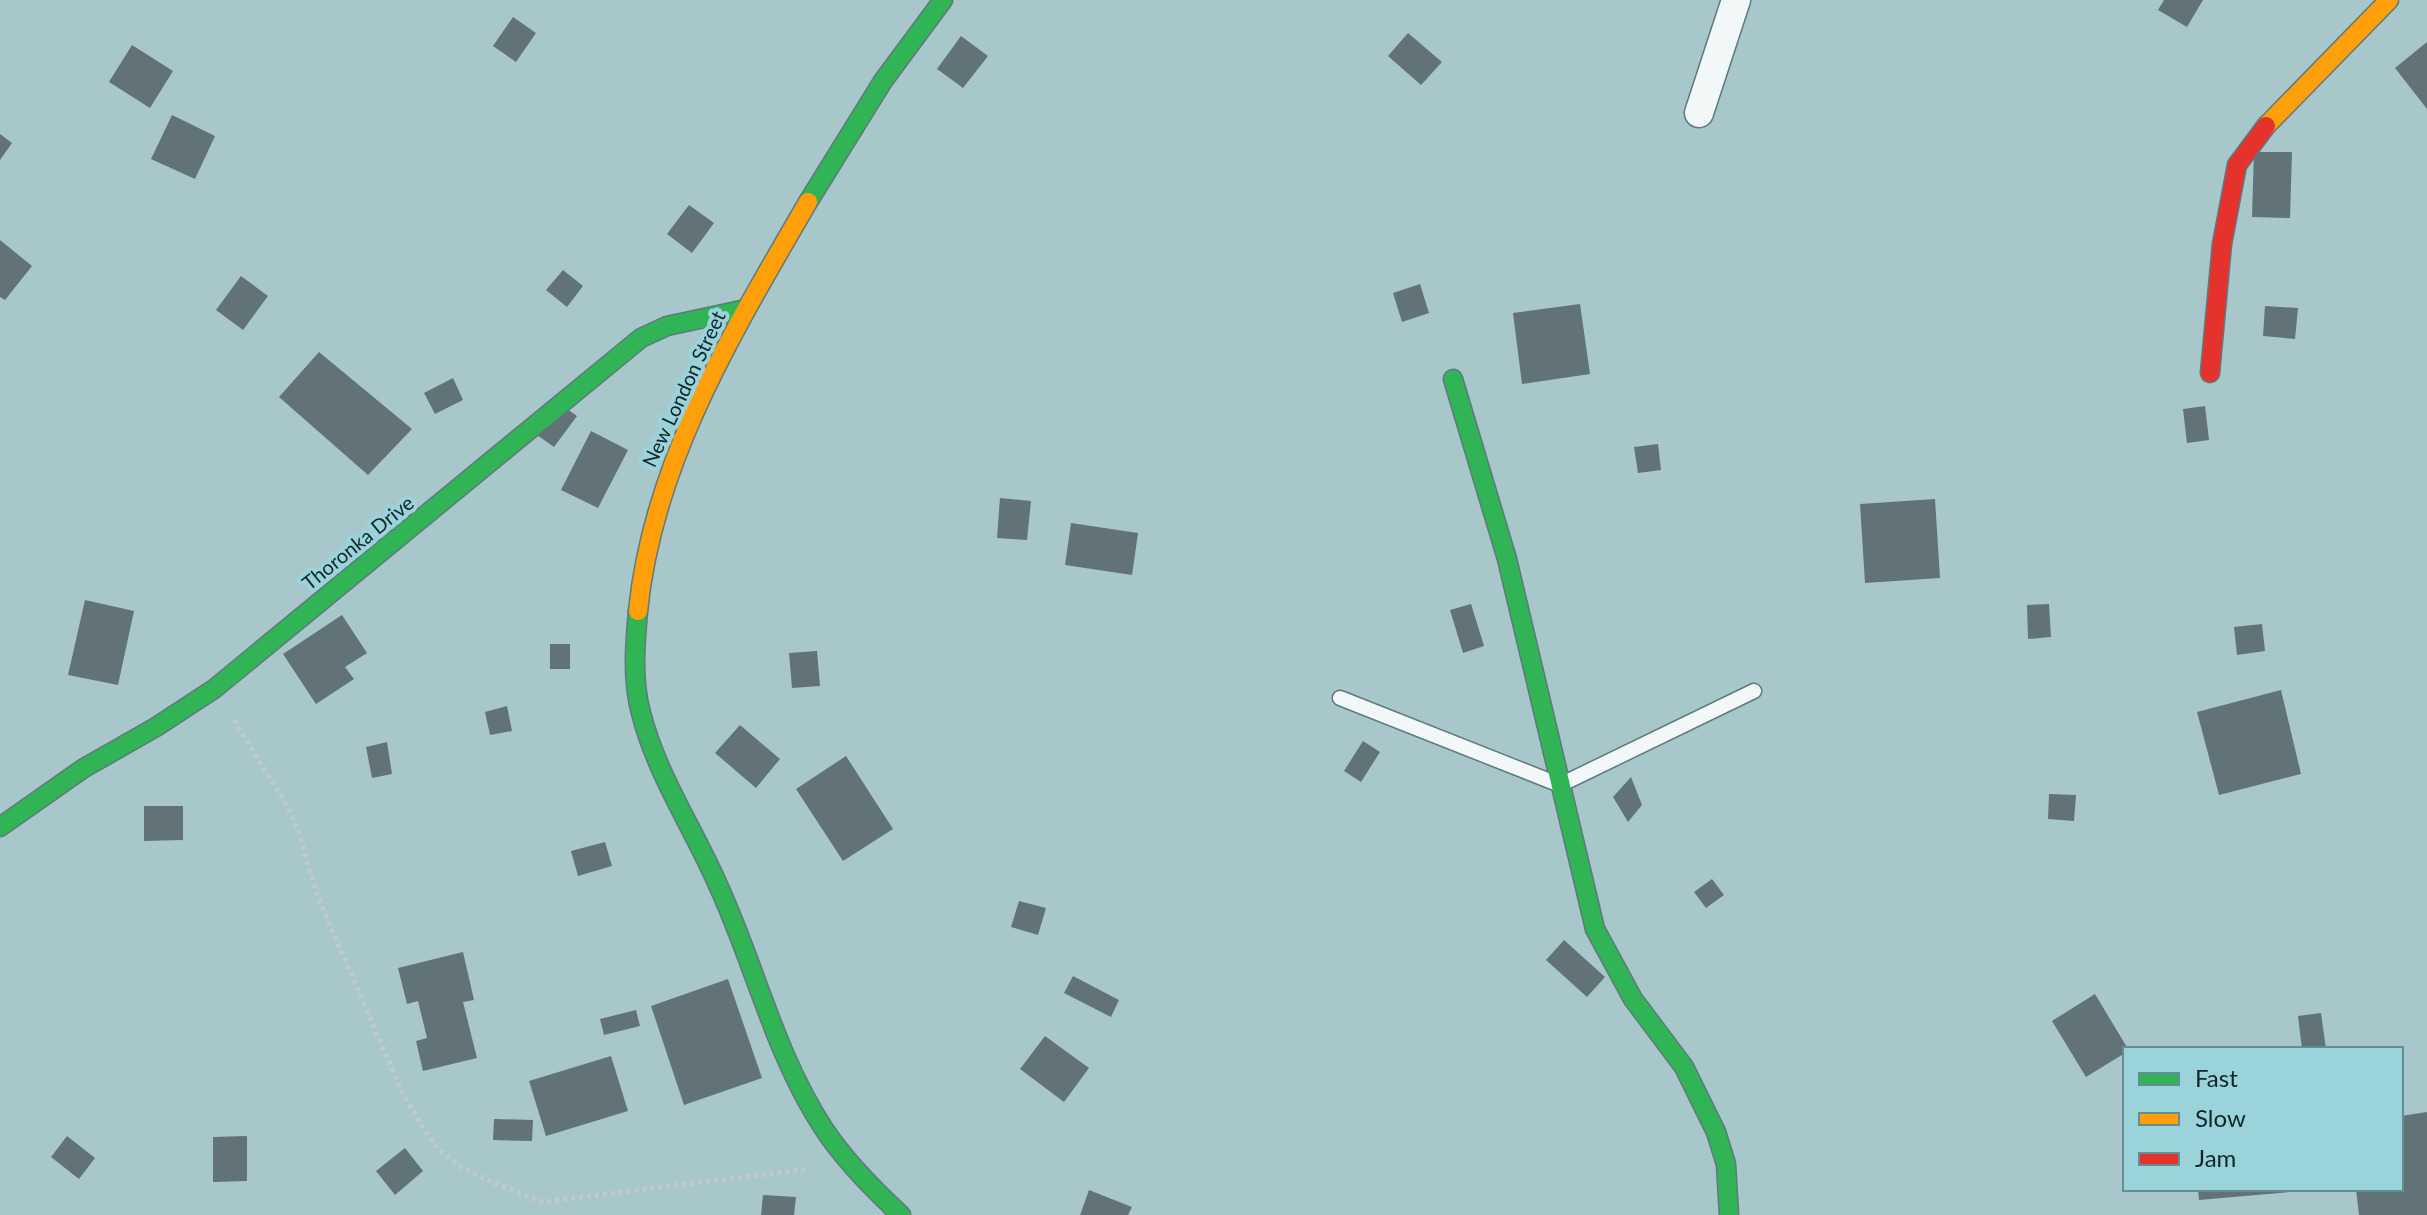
<svg xmlns="http://www.w3.org/2000/svg" width="2427" height="1215" font-family="Lato,sans-serif">
  <style>
    .building { fill: #617376 }
    .lines { fill: none; stroke-linecap: round; stroke-linejoin: round }
    .lane-casing { stroke: #5f797c; stroke-width: 17 }
    .street-casing { stroke: #5f797c; stroke-width: 31 }
    .fast-casing { stroke: #5f797c; stroke-width: 21 }
    .slow-casing { stroke: #5f797c; stroke-width: 21 }
    .jam-casing { stroke: #5f797c; stroke-width: 21 }
    .path { stroke: #c0cacb; stroke-width: 5; stroke-dasharray: 4 4; stroke-linecap: butt }
    .lane { stroke: #f2f7f7; stroke-width: 14 }
    .street { stroke: #f2f7f7; stroke-width: 28 }
    .fast { stroke: #30b455; stroke-width: 18 }
    .slow { stroke: #ff9f0a; stroke-width: 18 }
    .jam { stroke: #e5322d; stroke-width: 18 }
    .labels { text-anchor: middle; stroke-width: 8; stroke-linejoin: round; paint-order: stroke }
    .street-label { font-size: 20px; fill: #102729; stroke: #9ad3d9 }
  </style>
  <rect width="100%" height="100%" fill="#a8c7cb"/>
  <path class="building" d="M2164,0H2203L2187,27L2158,10Z
    M513,17L536,33L516,62L493,46Z
    M1408,33L1442,62L1421,85L1388,56Z
    M961,36L988,56L963,88L937,69Z
    M2427,42V109L2395,68Z
    M132,45L173,71L150,108L109,82Z
    M172,115L215,136L195,179L151,159Z
    M0,134L12,143L0,160Z
    M2254,152H2292L2290,218L2252,217Z
    M689,205L714,223L692,253L667,234Z
    M0,240L32,266L5,300L0,297Z
    M563,270L583,286L567,307L546,290Z
    M241,276L268,296L243,330L216,310Z
    M1420,284L1429,313L1402,322L1393,293Z
    M1580,304L1590,374L1522,384L1513,313Z
    M2265,306L2298,308L2295,339L2263,336Z
    M319,352L412,429L368,475L279,397Z
    M453,378L463,400L435,414L424,393Z
    M560,404L577,416L554,447L537,435Z
    M2205,406L2209,440L2187,443L2183,409Z
    M591,431L628,450L598,508L561,490Z
    M1658,444L1661,470L1638,473L1634,447Z
    M1000,498L1031,501L1027,540L997,538Z
    M1935,499L1940,578L1865,583L1860,504Z
    M1071,523L1138,533L1132,575L1065,565Z
    M85,600L134,611L118,685L68,675Z
    M1471,604L1484,646L1463,653L1450,610Z
    M2049,604L2051,637L2028,639L2027,605Z
    M342,615L367,653L345,667L354,679L316,704L283,654Z
    M2262,624L2265,651L2237,655L2234,627Z
    M550,644H570V669H550Z
    M817,651L820,686L792,688L789,653Z
    M2281,690L2301,774L2219,795L2197,712Z
    M507,706L512,731L490,735L485,712Z
    M740,725L780,759L756,788L715,753Z
    M1363,741L1380,752L1361,782L1344,771Z
    M387,742L392,774L372,778L366,747Z
    M846,756L893,829L843,861L796,789Z
    M1631,777L1642,805L1628,822L1613,797Z
    M2049,794L2076,795L2074,821L2048,819Z
    M144,806H183V840L144,841Z
    M605,842L612,866L578,876L571,851Z
    M1712,879L1724,895L1706,908L1694,892Z
    M1019,901L1046,908L1038,935L1011,927Z
    M1564,940L1605,977L1587,997L1546,960Z
    M463,952L474,1000L463,1002L477,1058L423,1071L416,1041L427,1038L418,1001L407,1004L398,968Z
    M1073,976L1119,1000L1111,1017L1064,993Z
    M728,979L762,1078L684,1105L651,1006Z
    M2095,994L2128,1049H2125V1053L2086,1077L2052,1021Z
    M636,1010L640,1026L604,1035L600,1019Z
    M2321,1013L2326,1049H2302L2298,1016Z
    M1045,1036L1089,1068L1064,1102L1020,1069Z
    M611,1056L628,1111L546,1136L529,1081Z
    M2427,1112V1215H2359L2356,1189H2401V1116Z
    M494,1119L533,1120L532,1141L493,1140Z
    M67,1136L95,1158L79,1179L51,1157Z
    M247,1136V1181L213,1182V1137Z
    M405,1148L423,1171L395,1195L376,1171Z
    M2198,1189H2301V1191L2199,1200Z
    M1089,1190L1132,1207L1128,1215H1080Z
    M763,1195L796,1197L794,1215H761Z"/>
  <g class="lines">
    <g class="lane-casing">
      <path id="lane" d="M1340,698L1560,785L1754,691"/>
    </g>
    <g class="street-casing">
      <path id="street" d="M1699,113L1736,0"/>
    </g>
    <g class="fast-casing">
      <path id="fast" d="M808,202L883,81L943,0
        M1453,379L1507,559L1595,929L1633,999L1684,1067L1716,1132L1726,1164L1729,1215
        M638,611C635,645 632,680 641,713C656,773 693,828 718,885C755,965 775,1055 824,1129C845,1161 873,1189 901,1215
        M0,827L84,768L156,727L214,689L641,338L667,326L746,309"/>
    </g>
    <g class="slow-casing">
      <path id="slow" d="M2266,126L2389,0
        M638,611C653,461 734,330 808,202"/>
    </g>
    <g class="jam-casing">
      <path id="jam" d="M2210,373L2222,244L2237,165L2266,126"/>
    </g>
    <path class="path" d="M234,720L287,806L298,829L317,895L402,1092L423,1128L440,1151L459,1166L496,1184L543,1202L807,1169"/>
    <use href="#lane" class="lane"/>
    <use href="#street" class="street"/>
    <use href="#fast" class="fast"/>
    <use href="#slow" class="slow"/>
    <use href="#jam" class="jam"/>
  </g>
  <g class="labels">
    <g class="street-label">
      <text transform="translate(684 389) rotate(-65)" y="7">New London Street</text>
      <text transform="translate(358 543) rotate(-39)" y="7">Thoronka Drive</text>
    </g>
  </g>
  <rect x="2123" y="1047" width="280" height="144" fill="#9ad3d9" stroke="#638e93" stroke-width="2"/>
  <rect x="2139" y="1073" width="40" height="12" fill="#30b455" stroke="#638e93" stroke-width="2"/>
  <text x="2195" y="1087" font-size="24" fill="#102729">Fast</text>
  <rect x="2139" y="1113" width="40" height="12" fill="#ff9f0a" stroke="#638e93" stroke-width="2"/>
  <text x="2195" y="1127" font-size="24" fill="#102729">Slow</text>
  <rect x="2139" y="1153" width="40" height="12" fill="#e5322d" stroke="#638e93" stroke-width="2"/>
  <text x="2195" y="1167" font-size="24" fill="#102729">Jam</text>
</svg>
